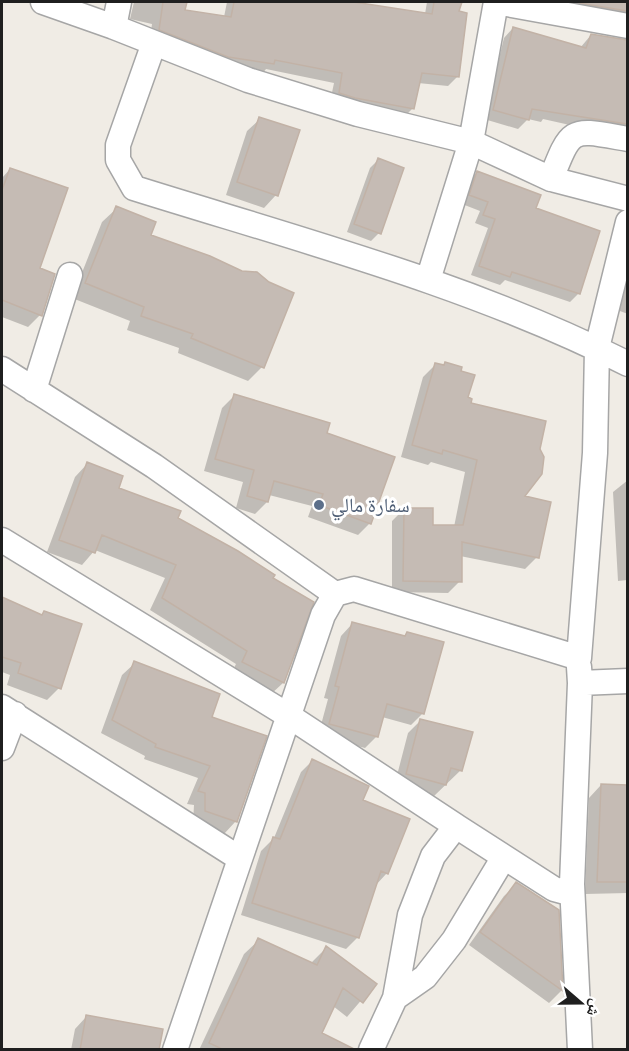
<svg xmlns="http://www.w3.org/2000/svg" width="629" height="1051" font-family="'Roboto Condensed','Noto Naskh Arabic',sans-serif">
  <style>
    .shadow { fill: #0003 }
    .building { fill: #c5bbb4; stroke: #c2b2a6; stroke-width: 1.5 }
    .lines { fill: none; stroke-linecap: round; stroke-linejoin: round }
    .minor-casing { stroke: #a6a6a6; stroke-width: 27 }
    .minor { stroke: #fff; stroke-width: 24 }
    .service-dot { fill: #5c6f8a; stroke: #fff; stroke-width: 2 }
    .labels { text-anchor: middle; stroke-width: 6; stroke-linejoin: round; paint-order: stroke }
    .service-label { font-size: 20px; fill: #4e5e75; stroke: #fff; text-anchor: start }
  </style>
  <rect width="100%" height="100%" fill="#f0ece5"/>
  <path class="shadow" d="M134,2H186L184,11L224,17L227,2H348L425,14L427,2H460L457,12L458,76L448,86L418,83L413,108L404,117L330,102L334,83L266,69L263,73L150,39L152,24L130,19Z
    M513,2H628V27Z
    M513,28L580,48L591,35L628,40V138L543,119L541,122L528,119L518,129L484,119L504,38Z
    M260,119L276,195L264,208L226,195L247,131Z
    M378,160L379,233L371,241L347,232L370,168Z
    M10,169L38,269L40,315L28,327L2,317V178Z
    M477,172L534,209L579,293L570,302L505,280L500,285L471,275L488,228L475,223L480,211L462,204L469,181Z
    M117,208L149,236L242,272L262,367L248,381L178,353L179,348L127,330L130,321L72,298L102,222Z
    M628,274V314L617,310Z
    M435,365L466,398L522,497L537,557L525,569L460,556V581L448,593L392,592V521L404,509L432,526L454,527L465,472L431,462L428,465L401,457L423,377Z
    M234,396L370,523L358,535L308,517L312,506L269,495L267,502L255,514L236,508L243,482L204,471L222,408Z
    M87,464L117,489L176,519L312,603L283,683L270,695L231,674L236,664L150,610L165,578L95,550L82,565L47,552L75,477Z
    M628,480V592L627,580L618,581L613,492Z
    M2,598L41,616L59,688L47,700L7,685L10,675L2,672Z
    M352,624L403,637L407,633L423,713L411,725L382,717L377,736L365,748L318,736L328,699L324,698L341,636Z
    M135,663L210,718L236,821L224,834L193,823L194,805L187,804L198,778L144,759L145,756L101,733L122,675Z
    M421,720L461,770L433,797L394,787L408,733Z
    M313,760L361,801L387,873L375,886L358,937L346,949L241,915L261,851L274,838L301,772Z
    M601,785L628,786V893L585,894L589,798Z
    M517,884L558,911L561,991L549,1003L469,945L504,896Z
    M259,940L311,963L326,948L375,984L347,1017L333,1006L320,1034L347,1050H199L244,954Z
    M86,1017L158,1050H71L75,1029Z"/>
  <path class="building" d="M163,2H187L185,10L231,17L234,2H354L432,14L434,2H462L459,11L467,13L459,77L422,73L414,109L355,98L339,93L342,73L275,60L274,64L228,57L159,30Z
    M573,2H627V11Z
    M513,27L586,48L591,34L627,40V124L532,109L529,120L493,110Z
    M259,117L300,130L278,196L237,182Z
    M378,158L404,168L381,234L354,224Z
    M10,168L68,188L40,268L55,274L42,316L2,300V190Z
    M477,171L541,195L536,208L600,231L580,294L512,272L510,277L479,266L495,219L483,215L488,202L469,195Z
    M116,206L156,222L151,235L210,256L242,271L257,272L269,282L294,293L264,368L191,338L193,334L141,316L144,307L85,283Z
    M445,362L462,367L461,371L475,375L468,397L472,399L471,403L546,421L540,449L544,457L542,474L525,496L551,502L539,558L462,542V582L403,581L404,508H433V525H463L477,460L443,450L442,454L412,445L435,363L444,365Z
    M234,394L330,423L327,433L395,457L371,524L319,505L323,494L274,481L268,502L247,496L254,470L215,459Z
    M87,462L123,476L119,488L181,511L178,518L238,551L275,575L273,578L314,602L284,683L242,662L247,651L162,598L176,565L102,535L95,553L59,540Z
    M2,597L42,615L44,611L82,624L61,689L18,673L21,663L2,657Z
    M352,622L405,636L407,632L444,642L424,714L387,704L378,737L329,724L339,687L335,686Z
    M134,661L220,694L212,717L267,736L237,822L205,811V793L198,791L210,766L155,747L156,744L112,720Z
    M420,719L473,732L462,771L451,768L446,785L406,774Z
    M312,759L369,786L363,800L410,819L388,874L381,871L359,938L252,903L273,837L280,839Z
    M601,784L627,785V882H597Z
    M516,882L559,910L563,991L480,932Z
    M258,938L317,965L326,946L377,984L363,1003L343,988L322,1033L356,1050H224L209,1043Z
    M86,1015L163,1029L159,1050H80Z"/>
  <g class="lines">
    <g class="minor-casing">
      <path id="minor" d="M43,2L114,27L248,80L358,114L471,142L551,179L628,199
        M496,2L628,26
        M114,27L119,2
        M154,43L118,145V160L134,188C300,240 472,285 628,364
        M551,179C572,125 571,129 628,139
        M428,280L471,142L496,2
        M2,369L154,466L335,594
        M34,390L70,275
        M2,540L289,716L456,826L433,856L410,915L395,998L371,1050
        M579,667L580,683L628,681
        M2,707L239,858
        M2,748L15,714
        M456,826L554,889L565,892L572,884L580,683
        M572,884L580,1050
        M395,998L425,977L454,940L504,857
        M175,1050L323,615L335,594L354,589L579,658L595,453L597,348L628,222"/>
    </g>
    <use href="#minor" class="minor"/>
  </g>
  <circle class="service-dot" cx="319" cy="505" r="6"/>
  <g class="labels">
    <g class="service-label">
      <text x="331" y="512">سفارة مالي</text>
    </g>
  </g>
  <rect width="629" height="1051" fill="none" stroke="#1f1f1f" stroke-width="6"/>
  <g transform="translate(581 1003) rotate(110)" stroke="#ffffff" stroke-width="4.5" paint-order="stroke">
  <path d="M0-4.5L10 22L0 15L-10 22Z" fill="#1f1f1f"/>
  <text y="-9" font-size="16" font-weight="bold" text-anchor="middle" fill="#1f1f1f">ش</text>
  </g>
</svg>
